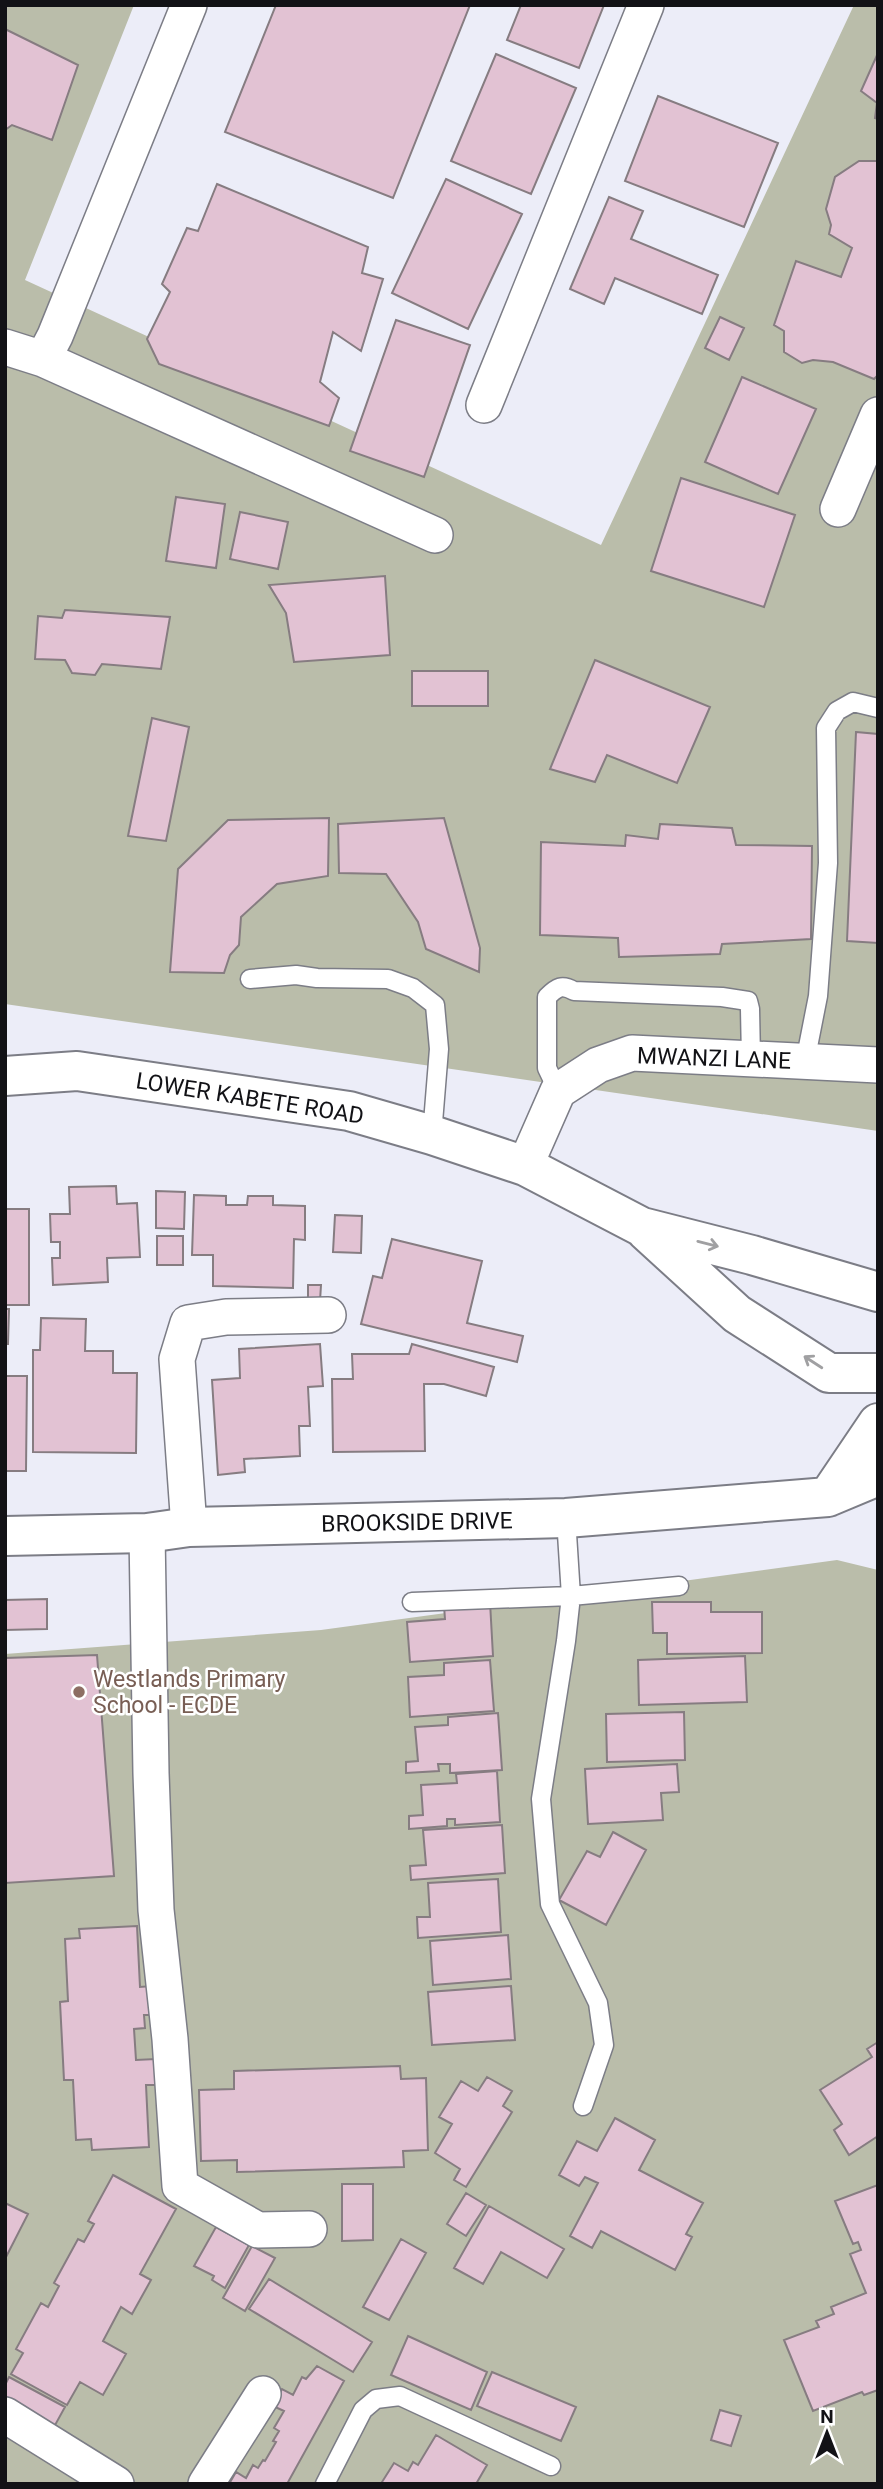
<svg xmlns="http://www.w3.org/2000/svg" width="883" height="2489" font-family="Roboto,sans-serif">
  <style>
    .green { fill: #babdaa }
    .building { fill: #e2c2d3; stroke: #867c81; stroke-width: 2 }
    .lines { fill: none; stroke-linecap: round; stroke-linejoin: round }
    .lane-casing { stroke: #7c7d86; stroke-width: 21 }
    .street-casing { stroke: #7c7d86; stroke-width: 38 }
    .secondary-casing { stroke: #7c7d86; stroke-width: 42 }
    .lane { stroke: #fff; stroke-width: 18 }
    .street { stroke: #fff; stroke-width: 35 }
    .secondary { stroke: #fff; stroke-width: 38 }
    .oneway { stroke: #a0a0a2 }
    .education-dot { fill: #8d6e63; stroke: #fff; stroke-width: 2.5 }
    .labels { text-anchor: middle; stroke-width: 5; stroke-linejoin: round; paint-order: stroke }
    .street-label { font-size: 23px; fill: #121216; stroke: #fff }
    .education-label { font-size: 23px; fill: #785e54; stroke: #fff; text-anchor: start }
  </style>
  <rect width="100%" height="100%" fill="#ecedf8"/>
  <path class="green" d="M5,5H134L25,280L601,545L854,5H878V1131L5,1004Z
    M837,1560L878,1570V2484H5V1654L321,1630Z"/>
  <path class="building" d="M276,5H470L393,198L225,132Z
    M521,5H604L579,68L507,40Z
    M5,29L78,65L52,140L12,125L5,130Z
    M878,53V119L875,118L877,103L861,91Z
    M496,54L576,88L531,194L451,161Z
    M658,96L778,143L744,227L625,181Z
    M859,161H878V375L874,379L833,362L813,360L802,363L784,352V331L774,325L796,261L841,277L852,248L829,234L831,225L826,209L835,177Z
    M446,179L522,214L468,329L392,293Z
    M217,184L368,247L362,273L383,279L361,351L333,332L320,382L339,398L329,426L159,364L147,339L170,292L162,284L187,228L198,231Z
    M609,197L643,211L631,239L718,275L702,314L615,278L604,304L570,289Z
    M720,317L744,328L729,360L705,348Z
    M396,320L470,345L424,477L350,451Z
    M742,377L816,409L778,494L705,462Z
    M681,478L795,515L764,607L651,571Z
    M176,497L225,504L216,568L166,561Z
    M240,512L288,522L278,569L230,559Z
    M385,576L390,655L294,662L286,613L269,585Z
    M65,610L170,617L161,669L102,664L95,675L72,673L65,660L35,659L38,616L62,618Z
    M595,660L710,707L677,783L607,755L595,782L550,769Z
    M412,671H488V706H412Z
    M152,718L189,727L166,841L128,836Z
    M856,732L878,734V943L847,941Z
    M329,818L328,876L277,884L241,917L239,945L230,955L224,973L170,972L178,869L228,820Z
    M444,818L480,948L479,972L426,949L418,922L386,874L339,873L338,824Z
    M660,824L732,828L736,845L812,846L811,939L722,944L720,954L619,957L618,938L540,935L541,842L625,846L626,835L658,839Z
    M116,1186L117,1204L137,1203L140,1257L107,1258L108,1282L53,1285L52,1258H60V1242H51L50,1214H70L69,1187Z
    M156,1191L185,1192L184,1229L156,1228Z
    M194,1195L226,1196V1205H247L248,1196H273V1205L305,1206V1240L294,1239L293,1288L213,1286V1255H192Z
    M5,1209H29V1305H5Z
    M335,1215L362,1216L361,1253L333,1252Z
    M157,1236H183V1265H157Z
    M392,1239L482,1261L467,1323L523,1336L517,1362L361,1324L373,1276L382,1278Z
    M308,1285H321L320,1301H308Z
    M5,1309H9L8,1344H5Z
    M41,1318L86,1319L85,1351H113V1373H137L136,1453L33,1452V1350H40Z
    M320,1344L323,1386L308,1387L310,1426H299L300,1456L244,1459L245,1472L218,1475L212,1380L240,1378L239,1349Z
    M412,1344L494,1367L486,1396L444,1384H424L425,1451L333,1452L332,1379H353L352,1354H409Z
    M5,1376H27L26,1471H5Z
    M47,1599V1629L5,1630V1600Z
    M490,1602L493,1656L410,1662L407,1622L445,1619L444,1606Z
    M652,1602H711V1612H762V1653L667,1654V1633H653Z
    M97,1655L114,1876L5,1883V1658Z
    M745,1656L747,1702L639,1705L638,1660Z
    M490,1660L494,1711L410,1717L408,1677L444,1675V1663Z
    M684,1712L685,1760L607,1762L606,1714Z
    M498,1713L502,1770L450,1773V1764H438L439,1771L406,1773V1762L418,1761L415,1727L448,1725V1717Z
    M677,1764L679,1792L661,1793L663,1820L588,1824L585,1769Z
    M497,1771L500,1822L455,1825V1819H447V1826L409,1829V1816L423,1815L421,1785L457,1783L456,1774Z
    M502,1825L505,1873L411,1880L410,1866L426,1865L423,1830Z
    M613,1832L646,1850L606,1925L559,1900L587,1851L600,1857Z
    M498,1879L501,1932L418,1938L417,1917H430L428,1883Z
    M137,1926L140,1987L152,1986L153,2015H144L145,2028L134,2029L136,2060L156,2059L158,2085H146L149,2147L92,2150L91,2139L76,2140L73,2080H64L60,2002L68,2001L65,1939L80,1938L79,1929Z
    M508,1935L511,1979L433,1985L430,1941Z
    M511,1986L515,2040L432,2045L428,1992Z
    M878,2042V2136L849,2155L834,2130L842,2124L820,2090L872,2057L867,2049Z
    M400,2066L401,2079L426,2078L428,2150L403,2151L404,2167L237,2172V2160L201,2161L199,2090L234,2089V2071Z
    M487,2077L512,2091L503,2106L512,2112L466,2187L454,2180L460,2169L435,2153L452,2124L439,2117L461,2081L478,2091Z
    M615,2118L655,2140L639,2170L703,2203L686,2234L692,2237L675,2270L601,2231L592,2248L570,2236L598,2183L585,2177L579,2186L559,2175L577,2141L597,2151Z
    M113,2175L176,2209L140,2274L151,2280L132,2314L121,2307L103,2341L126,2354L103,2395L80,2382L67,2405L11,2374L23,2353L16,2349L41,2303L48,2307L59,2286L54,2283L78,2239L84,2242L94,2224L88,2221Z
    M342,2184H373V2240L342,2241Z
    M878,2185V2390L864,2395L862,2392L813,2411L784,2340L819,2327L816,2321L834,2314L831,2307L866,2293L850,2254L861,2250L858,2242L853,2244L835,2201Z
    M466,2193L486,2205L466,2236L447,2224Z
    M5,2203L28,2214L5,2259Z
    M489,2206L564,2249L547,2278L501,2252L483,2284L454,2268Z
    M216,2227L249,2245L225,2288L212,2280L214,2276L194,2266Z
    M401,2239L426,2253L389,2320L363,2307Z
    M252,2246L275,2258L245,2311L223,2298Z
    M269,2279L372,2342L353,2372L249,2309Z
    M408,2336L487,2372L471,2410L391,2375Z
    M317,2366L344,2381L287,2484H229L236,2472L246,2478L253,2465L258,2468L263,2460L265,2461L276,2442L273,2441L279,2431L274,2428L284,2411L273,2406L282,2389L293,2395L302,2377L306,2379Z
    M492,2372L576,2407L561,2441L477,2406Z
    M9,2377L65,2407L54,2427L5,2401V2385Z
    M720,2410L741,2416L731,2446L711,2440Z
    M436,2435L487,2465L476,2484H386L382,2482L394,2463L408,2471L413,2462L418,2465Z"/>
  <g class="lines">
    <g class="lane-casing">
      <path id="lane" d="M250,979L296,975L317,978L388,979L413,988L435,1005L439,1049L432,1135
        M805,1062L818,996L828,863L826,728L837,711L853,702L878,708
        M558,1091L547,1068V997C557,987 562,984 574,991L722,997L748,1001L750,1009L751,1059
        M566,1518L571,1596L566,1641L541,1799L550,1904L598,2003L604,2045L583,2106
        M412,1602L571,1596L679,1586
        M325,2484L363,2410L376,2399L400,2396L551,2466"/>
    </g>
    <g class="street-casing">
      <path id="street" d="M5,347L43,359L55,336L189,5
        M43,359L435,535
        M484,405L646,5
        M838,509L878,415
        M525,1166L558,1091L598,1065L632,1053L878,1065
        M189,1527L177,1359L188,1323L226,1317L328,1315
        M147,1533L151,1773L156,1910L170,2039L180,2186L258,2230L309,2229
        M5,2415L116,2484
        M206,2484L263,2394"/>
    </g>
    <g class="secondary-casing">
      <path id="secondary" d="M5,1076L77,1071L349,1111L432,1135L525,1166L642,1227L752,1255L878,1292
        M646,1231L737,1314L829,1373H878
        M828,1497L878,1423
        M5,1536L147,1533L189,1527L566,1518L828,1497L878,1476"/>
    </g>
    <use href="#lane" class="lane"/>
    <use href="#street" class="street"/>
    <use href="#secondary" class="secondary"/>
  </g>
  <defs><path id="oneway-shaft" d="M-6 0H5M1.5-3L5.5 0L1.5 3" fill="none" stroke-width="1.6" stroke-linecap="round" stroke-linejoin="round" transform="scale(1.75)"/></defs>
  <g class="oneway">
    <use href="#oneway-shaft" transform="translate(708 1244) rotate(14)"/>
    <use href="#oneway-shaft" transform="translate(813 1362) rotate(-147)"/>
  </g>
  <circle class="education-dot" cx="79" cy="1692" r="7"/>
  <g class="labels">
    <g class="street-label">
      <text transform="translate(714 1058) rotate(2)" y="8">MWANZI LANE</text>
      <text transform="translate(250 1098) rotate(9)" y="8">LOWER KABETE ROAD</text>
      <text transform="translate(417 1522) rotate(-1)" y="8">BROOKSIDE DRIVE</text>
    </g>
    <g class="education-label">
      <text x="93" y="1687">Westlands Primary<tspan x="93" dy="26">School - ECDE</tspan></text>
    </g>
  </g>
  <rect width="883" height="2489" fill="none" stroke="#121216" stroke-width="14"/>
  <g transform="translate(827 2433)" stroke="#ffffff" stroke-width="5" paint-order="stroke">
  <path d="M0-5L12 26L0 18L-12 26Z" fill="#121216"/>
  <text y="-10" font-size="19" font-weight="bold" text-anchor="middle" fill="#121216">N</text>
  </g>
</svg>
